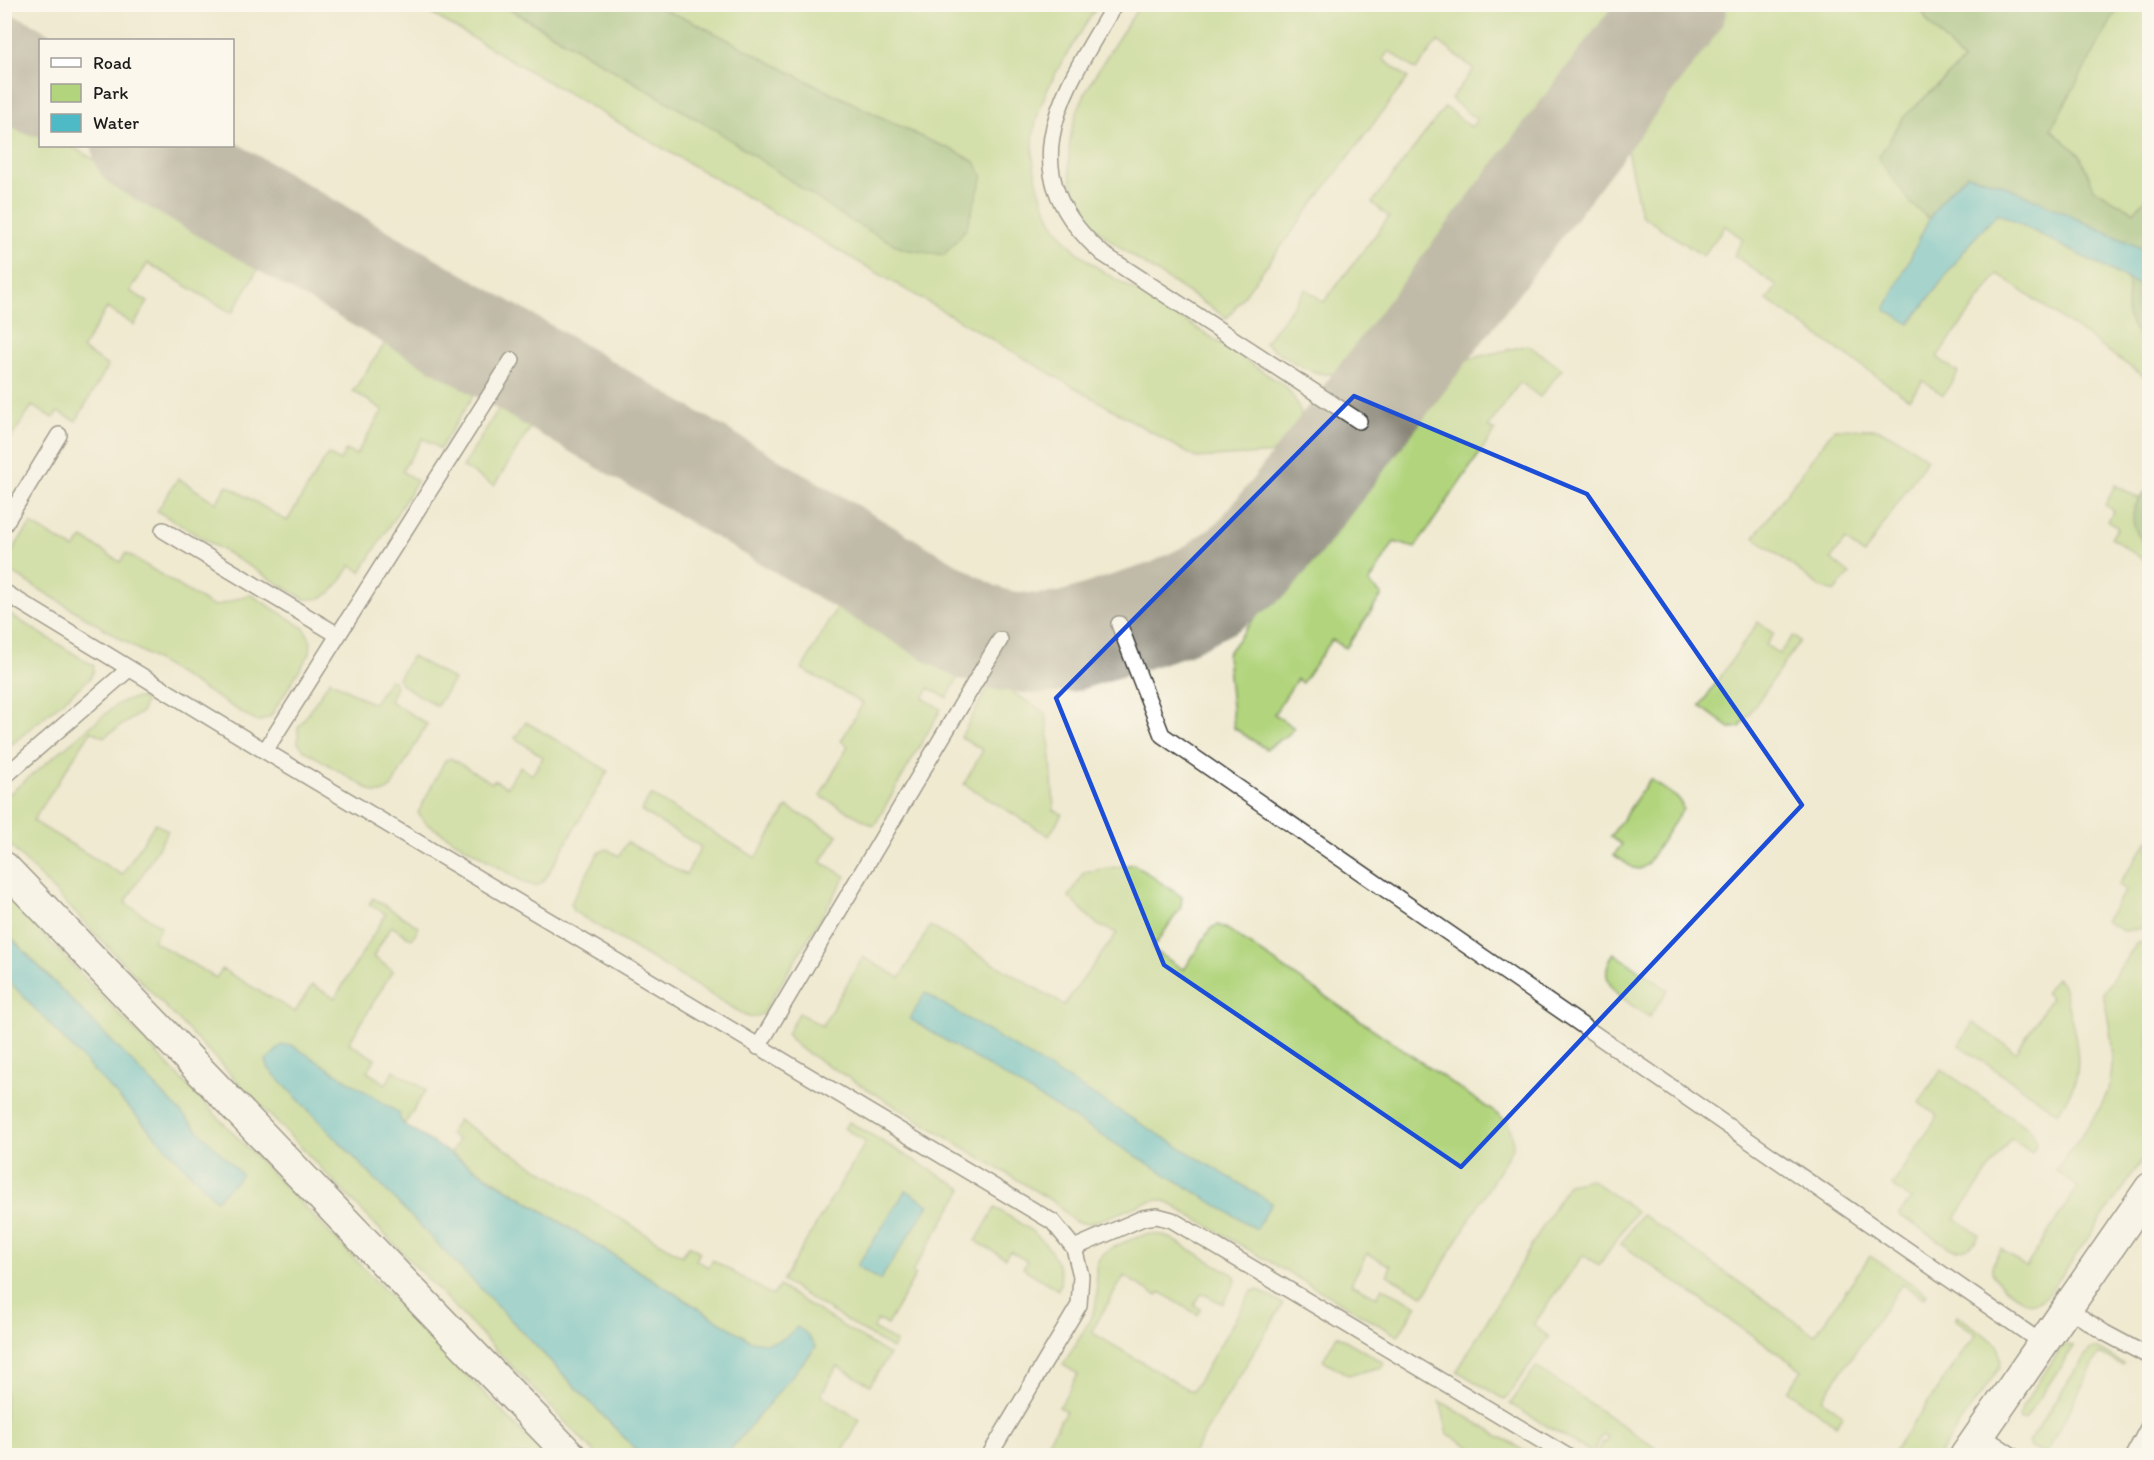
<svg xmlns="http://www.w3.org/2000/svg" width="2154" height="1460" font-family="Itim,sans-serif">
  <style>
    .green { fill: #b1d47c; stroke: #66784c; stroke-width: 1.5; fill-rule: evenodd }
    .forest { fill: #8cb66c; stroke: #546944; stroke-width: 1.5 }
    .water { fill: #4dbac6; stroke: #346b71; stroke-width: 1.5 }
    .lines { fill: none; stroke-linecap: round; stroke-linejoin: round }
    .taxiway { stroke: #868376; stroke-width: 100 }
    .lane-casing { stroke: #3c3b37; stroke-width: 18 }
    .street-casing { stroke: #3c3b37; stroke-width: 33 }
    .lane { stroke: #fff; stroke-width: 15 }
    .street { stroke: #fff; stroke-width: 30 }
    .marked { fill: none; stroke: #1d4ed8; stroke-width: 4.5; stroke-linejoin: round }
  </style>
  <rect width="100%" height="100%" fill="#fbf7ec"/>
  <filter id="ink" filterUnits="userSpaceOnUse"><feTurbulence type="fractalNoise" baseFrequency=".0167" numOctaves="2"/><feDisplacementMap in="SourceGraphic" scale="12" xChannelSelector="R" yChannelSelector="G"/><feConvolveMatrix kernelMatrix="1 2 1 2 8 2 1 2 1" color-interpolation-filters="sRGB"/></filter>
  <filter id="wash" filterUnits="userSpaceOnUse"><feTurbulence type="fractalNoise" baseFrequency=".008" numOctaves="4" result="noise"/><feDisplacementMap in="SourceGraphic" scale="24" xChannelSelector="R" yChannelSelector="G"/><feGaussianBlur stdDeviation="1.35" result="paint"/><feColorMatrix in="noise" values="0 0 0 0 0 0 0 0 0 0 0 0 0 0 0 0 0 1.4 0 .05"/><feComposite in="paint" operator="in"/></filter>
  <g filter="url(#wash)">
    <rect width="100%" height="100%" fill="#f0ead1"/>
    <path class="green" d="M416,5H502L714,129L846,218L975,162L957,152L928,140L799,77L692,21L651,5H1098C1076,41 1047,79 1036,121C1031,141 1032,163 1038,184C1055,255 1107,272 1163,307C1205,332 1245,360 1286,387C1302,408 1302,412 1301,439L1293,448L1279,453L1196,458Z
      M1140,5V4L1636,5L1478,212L1367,360C1323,389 1303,368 1265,343L1306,289L1324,302L1389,217L1372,203L1445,107L1471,127L1477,120L1451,99L1474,69L1438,41L1416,70L1389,51L1383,59L1408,78L1227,318C1201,301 1176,285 1150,268C1131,255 1111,243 1095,227C1062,192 1063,139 1083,98C1098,66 1121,35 1140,5Z
      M1720,5H1919L1927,21L1963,61L1903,118L1911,203L1929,219L1886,310L1910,324L1969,244L1998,213L2128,280L2127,316L2146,350L2149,352V380L1998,274L1937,357L1958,373L1943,395L1923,381L1909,399L1767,300L1777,286L1734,255L1743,239L1725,226L1703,256L1641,215L1623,132Z
      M2120,5H2149V194L2134,212L2094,189L2080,155L2051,129Z
      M5,106L40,128V146H71L264,259L232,313L148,263L130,291L148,302L134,325L107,308L82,349L108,366L76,421L58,412L53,418L32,406L5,447Z
      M392,333L481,383L440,449L423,438L402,471L417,481L361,572L351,565C338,585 332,602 304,599L157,511L178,478L216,503L227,485L287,521L328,454L340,461L346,450L356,455L383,410L353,391Z
      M1528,345L1562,369L1540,397L1520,382L1488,427L1495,431L1415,548L1394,542L1369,583L1382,595L1346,648L1332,640L1302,683L1297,679L1274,714L1294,728L1288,735L1266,749L1234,728L1227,654L1446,364Z
      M505,398L537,417L494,486L463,467Z
      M1834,429H1877L1901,440L1927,459L1864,554L1845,540L1831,559L1850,574L1834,592L1822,588L1754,537Z
      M2115,485L2140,499L2135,507L2141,541L2149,546V564L2111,537L2118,528L2108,520L2114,512L2105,505Z
      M31,524L74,549L83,538L120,562L126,553L210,605L216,606L250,594L304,628L311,641L310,653L270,717L260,721L254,720L11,572C3,555 22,538 31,524Z
      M843,596L965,665L947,698L929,688L923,698L941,709L874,826L820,796L848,746L841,741L863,703L802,669Z
      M4,611L94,666L93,673L89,679L5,750Z
      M1758,622L1774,634L1766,645L1779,654L1793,636L1800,641L1740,727L1730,728L1700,706Z
      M412,656L454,680L437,706L402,685L398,678Z
      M330,680L369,702L374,703L389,680L394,681L396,686L390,701L427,724L391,788C385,792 382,794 375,793L304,750L298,743V728Z
      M992,680L1046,713L1051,758L1054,810L1062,814L1049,836L964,784L983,750L961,737Z
      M138,698L146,699L142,712L104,737L91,731L33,821L122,875L155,823L168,831L125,903L161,926L153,941L216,978L222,969L295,1012L312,985L335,998L386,914L369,904L373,898L419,927L412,939L391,926L373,957L393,970L349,1043L375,1059L367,1072L386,1084L394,1070L426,1090L404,1125L400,1119L266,1061L269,1069L641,1455H597L4,839V798L115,706L123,701Z
      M526,722L608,771L544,881L536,886L525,883L427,824L418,813L444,762L450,758L492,783L494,780L507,787L520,766L532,775L543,757L515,738Z
      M1650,779L1680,800L1683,809L1647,864L1640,869L1633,868L1614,855L1622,844L1610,837Z
      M651,795L756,858L787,807L838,835L821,862L846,876L763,1013C757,1017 753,1019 746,1016L573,911L571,903L599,852L607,849L619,856L627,842L686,875L701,847L641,811Z
      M2149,840V927L2123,931L2105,921L2126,890L2118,885Z
      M1134,864L1182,897L1180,909L1152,949L1184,970L1210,929L1217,925L1224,927L1507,1121L1512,1134L1513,1147L1424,1296L1387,1275L1391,1266L1367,1253L1351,1284L1377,1297L1382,1287L1417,1305L1398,1336L1163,1200C1138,1199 1093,1232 1074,1221C1068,1217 1062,1209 1057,1204L799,1048L787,1034L799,1013L822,1026L863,957L900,978L930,926L1064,1005L1117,933L1098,925L1069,897L1084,872Z
      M4,894L258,1159L544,1455H5V977L216,1200L241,1175L5,931Z
      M2149,941V1150L2049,1294C2044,1298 2039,1303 2032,1303C2021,1302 1994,1282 1992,1271C1991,1263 1996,1256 2001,1249L2026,1267L2078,1187L2056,1171C2071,1149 2090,1126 2103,1102C2120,1069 2110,1028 2103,993L2137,943Z
      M1614,953L1668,990L1649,1017C1627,1001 1591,984 1614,953Z
      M2056,978L2063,985C2069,1014 2085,1056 2074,1084C2070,1094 2063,1104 2058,1113L1959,1045L1973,1023L2016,1052L2051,998L2045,993Z
      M1941,1069L2032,1131C2037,1140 2038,1144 2032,1153L2011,1138L1955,1218L1979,1235C1974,1247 1964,1252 1952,1249L1899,1215L1911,1199L1892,1186L1938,1116L1919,1103Z
      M458,1120L682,1256L689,1245L700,1252L696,1260L708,1267L713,1260L773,1296L779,1286L889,1355L870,1385L837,1366L821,1395L860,1420L841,1455H726L816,1347L788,1337L768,1344L751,1341L451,1153L458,1140L450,1134Z
      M849,1122L963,1189L912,1272L916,1275L887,1325L878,1320L873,1329L896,1342L892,1349L782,1281L866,1142L844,1128ZM906,1190L928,1205L879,1280L857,1266Z
      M1590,1179L1636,1211L1599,1265L1583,1255L1533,1325L1549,1337L1505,1400L1457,1371L1568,1184Z
      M995,1208C1021,1224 1048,1236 1058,1266C1061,1274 1062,1282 1058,1290L1023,1268L1027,1261L1010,1251L1005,1258L976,1241Z
      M1641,1214L1815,1335L1870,1256L1927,1294L1924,1298L1902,1284L1822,1399L1843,1415L1836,1425L1788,1391L1802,1370L1621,1244Z
      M1146,1234L1163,1235L1172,1239L1234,1275L1236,1280L1223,1304L1202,1293L1194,1305L1201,1309L1198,1315L1160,1292L1157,1296L1124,1276L1091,1332L1192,1392L1252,1291L1258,1290L1283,1304L1192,1455H1030L1036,1446L1043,1450L1066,1411L1059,1407L1078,1374L1063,1365C1073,1347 1089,1327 1095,1307C1099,1294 1096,1283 1096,1270C1095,1248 1130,1241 1146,1234Z
      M1957,1315L1997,1344L2001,1359L2000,1367L1938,1455H1891L1976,1334L1955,1319Z
      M1337,1335L1384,1363L1382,1367L1348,1375L1323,1360Z
      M2067,1344L2073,1345V1348L2025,1420H2020L2019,1416L2021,1407L2061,1348Z
      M2093,1348H2096L2124,1364L2122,1365L2099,1354L2047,1452L2054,1455H2046L2031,1448L2029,1441L2089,1350Z
      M1536,1367L1666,1455H1595L1603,1442L1605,1443L1608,1438L1603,1434L1592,1453L1510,1404Z
      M1440,1401L1531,1455H1484L1448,1434Z"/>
    <path class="forest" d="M503,5H651L692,21L799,77L928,140L957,152L975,162L983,176L966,229L944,255L903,249L846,218L714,129Z
      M1919,5H2120L2051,129L2080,155L2094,189L2134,212L2149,194V252L1999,183L1967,175L1947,193L1929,219L1911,203L1878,158L1903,118L1963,61L1927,21Z
      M2128,280L2149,290V352L2146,350L2127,316Z
      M2149,486V546C2137,538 2129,522 2135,507C2138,500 2145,492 2149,486Z"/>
    <path class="water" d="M1967,175L1999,183L2149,252V290L1998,213L1969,244L1910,324L1885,310L1929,219L1947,193Z
      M4,931L242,1175L216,1200L5,977Z
      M925,993L1272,1203L1256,1229L910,1019Z
      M282,1045H292L399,1113L400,1119L404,1125L751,1341C771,1345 782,1343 797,1327L806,1333L816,1347L726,1455H641L269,1069L266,1061Z
      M906,1190L929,1205L880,1280L857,1266Z"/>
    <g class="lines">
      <path class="taxiway" d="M4,65L40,86
        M142,146L512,360L954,620L976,632L1000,640L1033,644L1066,642L1170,609L1212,588L1253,558L1287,516L1677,4"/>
    </g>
  </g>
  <g filter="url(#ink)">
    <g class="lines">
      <g class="lane-casing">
        <path id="lane" d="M1115,4C1063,92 1006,169 1103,254L1359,421
          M4,525L59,435
          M163,530L338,635
          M4,592L265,751L1053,1222L1074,1248L1081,1276L1079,1305L989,1456
          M1119,624L1162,735L2042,1343
          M265,751L512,360
          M4,777L129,669
          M758,1047L1000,640
          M1074,1248L1143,1218L1157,1216L1172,1220L1567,1456
          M2067,1308L2105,1333L2150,1357
          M1980,1434L2013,1456
          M2133,1456L2150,1424"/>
      </g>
      <g class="street-casing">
        <path id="street" d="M4,867L571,1456
          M1965,1456L2150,1188"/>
      </g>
      <use href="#lane" class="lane"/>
      <use href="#street" class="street"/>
    </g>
  </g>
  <path d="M0 0H2154V1460H0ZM1354,396L1587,494L1802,805L1461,1167L1164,965L1056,698Z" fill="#f0ead1" fill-opacity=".55" fill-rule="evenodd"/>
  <path class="marked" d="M1354,396L1587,494L1802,805L1461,1167L1164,965L1056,698Z"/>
  <rect width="2154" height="1460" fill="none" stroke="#fbf7ec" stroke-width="24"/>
  <rect x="39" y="39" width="195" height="108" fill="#fbf7ec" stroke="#a29f99" stroke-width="1.5"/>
  <rect x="51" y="58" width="30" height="9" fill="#ffffff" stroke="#a29f99" stroke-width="1.5"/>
  <text x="93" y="69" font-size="18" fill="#1c1c1c">Road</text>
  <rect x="51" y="84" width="30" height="18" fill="#b1d47c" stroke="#a29f99" stroke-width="1.5"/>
  <text x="93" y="99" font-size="18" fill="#1c1c1c">Park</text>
  <rect x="51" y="114" width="30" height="18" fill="#4dbac6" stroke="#a29f99" stroke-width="1.5"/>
  <text x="93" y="129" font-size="18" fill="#1c1c1c">Water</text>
</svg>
